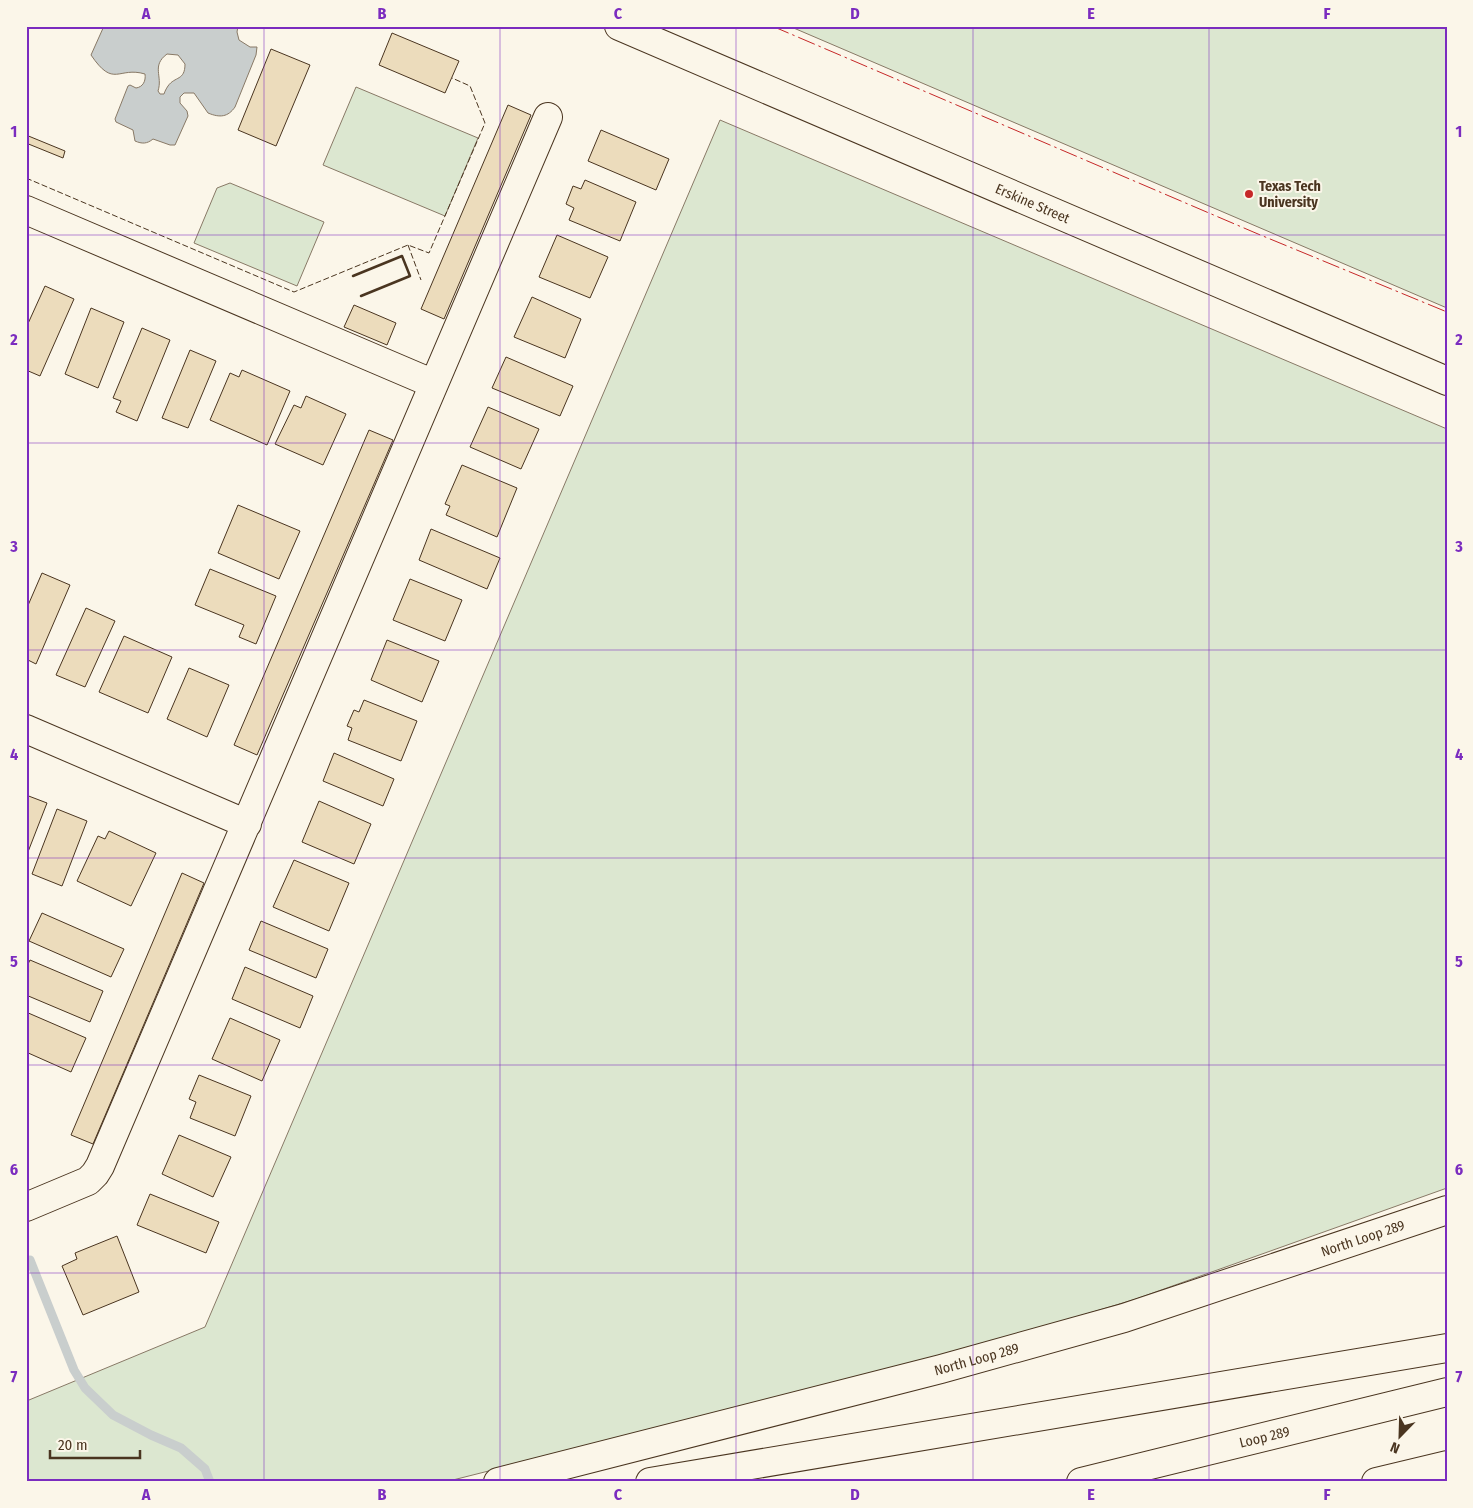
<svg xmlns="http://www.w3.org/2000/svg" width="1473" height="1508" font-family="'Fira Sans Condensed',sans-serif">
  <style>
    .green { fill: #dce7d0; stroke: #887966 }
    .water { fill: #c9cecd; stroke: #887966; fill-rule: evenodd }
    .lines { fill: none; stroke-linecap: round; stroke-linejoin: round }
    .stream { stroke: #c9cecd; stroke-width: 9 }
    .building { fill: #ecdcbc; stroke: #4a3520 }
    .minor-casing { stroke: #4a3520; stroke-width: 30 }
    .major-casing { stroke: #4a3520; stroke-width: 30 }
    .highway-casing { stroke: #4a3520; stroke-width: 30 }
    .minor { stroke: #fbf6e9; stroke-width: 28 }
    .major { stroke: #fbf6e9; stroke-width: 28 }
    .highway { stroke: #fbf6e9; stroke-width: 28 }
    .fence { stroke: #4a3520; stroke-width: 1; stroke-dasharray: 6 2.5; stroke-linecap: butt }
    .wall { stroke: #4a3520; stroke-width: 2.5 }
    .power { stroke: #c62828; stroke-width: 1; stroke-dasharray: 18 4 2.5 4; stroke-linecap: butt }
    .grid { fill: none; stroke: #7b2cbf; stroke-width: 1; stroke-opacity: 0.55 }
    .poi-dot { fill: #c62828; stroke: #fbf6e9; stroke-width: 2 }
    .labels { text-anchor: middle; stroke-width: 4; stroke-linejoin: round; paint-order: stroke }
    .poi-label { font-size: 14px; font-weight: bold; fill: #4a3520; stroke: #fbf6e9; text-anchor: start }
    .street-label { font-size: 14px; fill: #4a3520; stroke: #fbf6e9 }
    .neatline { fill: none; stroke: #7b2cbf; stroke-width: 2 }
    .grid-label { font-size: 16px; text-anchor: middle; font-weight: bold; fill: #7b2cbf }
  </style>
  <rect width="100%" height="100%" fill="#fbf6e9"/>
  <path class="green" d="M789,26H1447V308Z
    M356,87L478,138L445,216L323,165Z
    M720,120L1447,429V1188L1136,1299L960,1352L445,1482H26V1399L29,1400L205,1327Z
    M230,183L324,222L297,286L194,243L217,188Z"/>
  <path class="water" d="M104,26H238L237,32L239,40L250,47H257L256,55L235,107C228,117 220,118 208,113L194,93H184L180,97V103L187,111L188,116L175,145H170L153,139C147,144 142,144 135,141L133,130L116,122L115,119L128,86L130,85L136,88C143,87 146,81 145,74C118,66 114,89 91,55ZM167,54L178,55L185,64C185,81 175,76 168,86C166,89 165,91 164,94H160L158,91C163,76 151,66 167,54Z"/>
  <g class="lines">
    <path class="stream" d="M30,1260L74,1370L85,1388L113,1415L151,1435L181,1448L205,1469L210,1482"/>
  </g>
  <path class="building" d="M392,33L459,61L445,93L379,65Z
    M271,49L310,65L276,146L238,130Z
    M508,105L531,115L444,319L421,309Z
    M601,130L669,159L656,190L588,161Z
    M26,135L65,151L63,158L26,143Z
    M585,180L636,202L620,241L569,220L574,208L566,204L573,186L581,189Z
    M557,235L608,257L590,298L539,277Z
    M45,286L74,299L40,376L26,370V328Z
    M532,297L581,319L565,358L514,337Z
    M354,305L396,323L387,345L344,327Z
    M91,308L124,322L98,388L65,374Z
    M142,328L170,340L137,421L116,412L121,401L113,398Z
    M190,350L216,361L188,428L162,418Z
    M506,357L573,386L560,416L492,388Z
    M242,370L290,391L267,445L210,420L230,373L239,377Z
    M306,396L346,414L323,465L275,444L294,405L301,408Z
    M488,407L539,429L521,469L470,447Z
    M369,430L393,440L257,755L234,745Z
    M462,465L517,488L497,537L446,515L450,506L445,504Z
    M238,505L300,531L279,579L218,553Z
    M431,529L500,558L487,589L419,560Z
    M210,569L276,596L256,644L239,637L244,625L195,605Z
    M42,573L70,585L36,664L26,659V610Z
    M410,579L462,600L445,641L393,620Z
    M86,608L115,621L85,687L56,675Z
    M124,636L172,657L148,713L99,692Z
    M387,640L439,661L422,702L371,680Z
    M189,668L229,685L207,737L167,719Z
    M364,700L417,721L401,761L348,740L352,728L347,726L354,710L359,712Z
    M334,753L394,779L383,806L323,781Z
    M26,795L47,803L26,857Z
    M319,801L371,824L354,864L302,842Z
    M57,809L87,821L62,886L32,874Z
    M109,831L156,853L131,906L77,881L98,836L105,839Z
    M294,860L349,883L329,931L273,907Z
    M182,873L204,883L93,1144L71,1135Z
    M42,913L124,949L111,977L29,941Z
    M261,921L328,949L316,978L249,950Z
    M30,960L103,991L90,1022L26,995V968Z
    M245,967L313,996L300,1028L232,999Z
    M26,1012L86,1038L71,1072L26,1052Z
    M230,1018L280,1040L262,1081L212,1059Z
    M199,1075L251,1096L235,1136L190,1118L196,1102L189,1099Z
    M179,1135L231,1157L213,1197L162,1174Z
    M150,1194L219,1222L206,1253L137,1225Z
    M117,1236L139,1292L83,1315L62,1266L77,1259L75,1253Z"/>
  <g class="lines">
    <g class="minor-casing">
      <path id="minor" d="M26,210L434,384
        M26,729L247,824
        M26,1207L88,1181L95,1174L100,1166L548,117"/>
    </g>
    <g class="major-casing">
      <g id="major">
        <path id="s1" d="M619,26L1447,381"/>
        <path id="s2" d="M498,1482L941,1369L1124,1318L1447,1210"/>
      </g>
    </g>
    <g class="highway-casing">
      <g id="highway">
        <path d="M650,1482L1447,1348"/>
        <path id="s3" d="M1081,1482L1447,1392"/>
        <path d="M1376,1482L1447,1465"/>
      </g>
    </g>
    <use href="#minor" class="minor"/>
    <use href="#major" class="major"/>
    <use href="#highway" class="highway"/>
    <path class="fence" d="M26,178L294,292L408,245L429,253L485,123L470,86L452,78
      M408,245L421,280"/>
    <path class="wall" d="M353,276L402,256L410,276L361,296"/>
    <path class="power" d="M772,26L1258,234L1447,312"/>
  </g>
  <path class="grid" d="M264,26V1482M500,26V1482M736,26V1482M973,26V1482M1209,26V1482M26,235H1447M26,443H1447M26,650H1447M26,858H1447M26,1065H1447M26,1273H1447"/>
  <circle class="poi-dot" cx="1249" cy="194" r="5"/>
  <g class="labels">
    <g class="poi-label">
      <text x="1259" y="191">Texas Tech<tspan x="1259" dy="16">University</tspan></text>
    </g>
    <g class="street-label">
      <text dy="5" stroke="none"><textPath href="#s1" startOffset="450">Erskine Street</textPath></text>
      <text dy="5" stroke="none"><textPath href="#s2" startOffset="899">North Loop 289</textPath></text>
      <text dy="5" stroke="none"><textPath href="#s2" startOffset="494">North Loop 289</textPath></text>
      <text dy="5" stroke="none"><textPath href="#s3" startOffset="189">Loop 289</textPath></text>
    </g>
  </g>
  <rect width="1473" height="1508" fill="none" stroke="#fbf6e9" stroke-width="55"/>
  <g transform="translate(1400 1436) rotate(203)" stroke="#fbf6e9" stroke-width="4" paint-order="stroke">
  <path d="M0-4L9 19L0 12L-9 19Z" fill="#4a3520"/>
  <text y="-8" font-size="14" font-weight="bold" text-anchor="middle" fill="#4a3520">N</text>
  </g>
  <path d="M50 1450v8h90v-8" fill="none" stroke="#4a3520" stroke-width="2.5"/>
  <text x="58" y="1450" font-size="15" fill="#4a3520" stroke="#fbf6e9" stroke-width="4" paint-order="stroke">20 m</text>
  <rect x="28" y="28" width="1418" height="1452" class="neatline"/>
  <g class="grid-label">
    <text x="146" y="19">A</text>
    <text x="382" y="19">B</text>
    <text x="618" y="19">C</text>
    <text x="855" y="19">D</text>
    <text x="1091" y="19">E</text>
    <text x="1327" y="19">F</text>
    <text x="14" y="137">1</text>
    <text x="1459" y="137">1</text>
    <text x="14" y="345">2</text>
    <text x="1459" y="345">2</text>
    <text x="14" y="552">3</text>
    <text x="1459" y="552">3</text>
    <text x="14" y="760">4</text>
    <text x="1459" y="760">4</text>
    <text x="14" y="967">5</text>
    <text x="1459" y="967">5</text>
    <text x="14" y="1175">6</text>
    <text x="1459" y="1175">6</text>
    <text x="14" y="1382">7</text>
    <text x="1459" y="1382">7</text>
    <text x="146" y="1500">A</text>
    <text x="382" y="1500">B</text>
    <text x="618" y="1500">C</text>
    <text x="855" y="1500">D</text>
    <text x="1091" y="1500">E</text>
    <text x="1327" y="1500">F</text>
  </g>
</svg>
